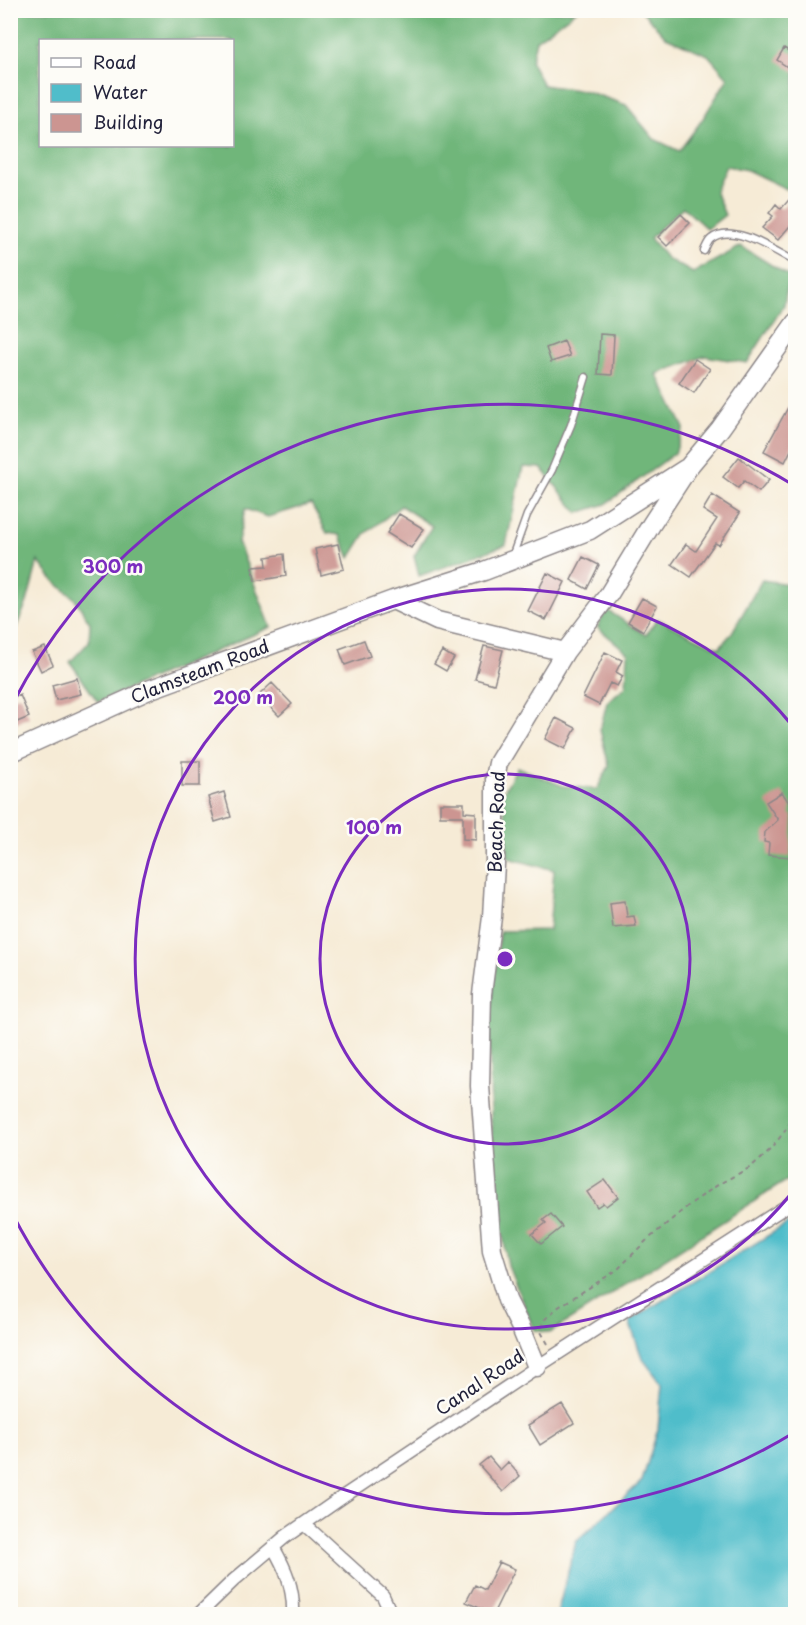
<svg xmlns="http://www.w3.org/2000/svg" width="806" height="1625" font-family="'Playpen Sans',sans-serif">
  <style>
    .forest { fill: #70b67a; stroke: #496c5a; stroke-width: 1.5; fill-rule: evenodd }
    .water { fill: #50bdca; stroke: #397082; stroke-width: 1.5 }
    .building { fill: #cc9591 }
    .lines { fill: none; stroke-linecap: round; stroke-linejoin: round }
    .lane-casing { stroke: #8c8688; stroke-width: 9 }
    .street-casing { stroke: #8c8688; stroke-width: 15 }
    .secondary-casing { stroke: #8c8688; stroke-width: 21 }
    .path { stroke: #8c8688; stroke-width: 2; stroke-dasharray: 4.5 4.5; stroke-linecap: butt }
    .lane { stroke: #fff; stroke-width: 6 }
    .street { stroke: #fff; stroke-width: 12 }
    .secondary { stroke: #fff; stroke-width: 18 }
    .ring { fill: none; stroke: #7b2cbf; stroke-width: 3 }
    .labels { text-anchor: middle; stroke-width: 5; stroke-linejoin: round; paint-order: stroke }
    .street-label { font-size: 18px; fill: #22223b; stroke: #fdfcf7 }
    .centre { fill: #7b2cbf; stroke: #fdfcf7; stroke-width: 3 }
    .ring-label { font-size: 18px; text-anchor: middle; font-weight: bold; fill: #7b2cbf; stroke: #fdfcf7; stroke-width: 5; stroke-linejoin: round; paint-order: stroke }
  </style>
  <rect width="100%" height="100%" fill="#fdfcf7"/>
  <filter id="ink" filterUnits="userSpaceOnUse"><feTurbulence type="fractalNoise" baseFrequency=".0167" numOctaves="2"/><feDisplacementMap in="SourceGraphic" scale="12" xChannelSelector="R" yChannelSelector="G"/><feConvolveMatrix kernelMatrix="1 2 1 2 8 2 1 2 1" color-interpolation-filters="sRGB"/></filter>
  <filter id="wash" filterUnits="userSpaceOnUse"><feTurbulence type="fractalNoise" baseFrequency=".008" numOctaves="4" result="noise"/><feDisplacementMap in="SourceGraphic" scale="24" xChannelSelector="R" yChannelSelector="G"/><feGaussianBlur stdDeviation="1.35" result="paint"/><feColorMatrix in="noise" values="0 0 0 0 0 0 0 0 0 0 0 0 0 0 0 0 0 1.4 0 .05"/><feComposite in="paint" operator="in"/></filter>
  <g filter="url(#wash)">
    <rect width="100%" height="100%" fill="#f6ebd6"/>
    <path class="forest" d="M10,11H576L536,40L531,62L543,85L586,91L626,105L654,139L679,151L702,120L728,78L708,55L666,37L642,11H795V193L747,170L726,166L715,191L725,215L707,229L683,207L650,238L666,258L693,273L741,246L789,276L784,305L747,363L705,356L657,374L684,428L675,453L606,504L578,513L541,468L523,467L506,545L419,576L414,556L432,526L401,506L365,534L350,558L340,535L327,533L311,504L268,517L245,509L238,542L271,627L98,702L70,662L89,642L90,623L75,599L53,580L38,561L27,602L13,635L11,636ZM40,40H232V146H40Z
      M762,580L795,585V1175L550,1333L534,1330L508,1266L497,1200L491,1119L489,1023L500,931L549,930L554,870L508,858L503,793L517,767L563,786L597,789L609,766L600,730L607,702L626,686L628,653L597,627L607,610L646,635L657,619L719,648L731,634Z"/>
    <path class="water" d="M795,1219V1614H557L576,1542L642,1481L658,1429L662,1384L642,1358L629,1321Z"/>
    <g id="blocks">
      <path class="building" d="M784,48L795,55V72L777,60Z
        M795,193V220L778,240L762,228L773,216L769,213L776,204L781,209Z
        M681,214L690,223L667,246L658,237Z
        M600,334L614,335L612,375L598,374Z
        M564,341L570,356L551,362L546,348Z
        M695,359L710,369L694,393L679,383Z
        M795,395V442L785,462L764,451Z
        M739,457L769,480L759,492L744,481L738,488L723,477Z
        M712,495L740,513L719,545L715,543L691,577L672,564L686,544L696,551L717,519L703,510Z
        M399,514L424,529L411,548L387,533Z
        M338,544L344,569L321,575L315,549Z
        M284,554L286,576L255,581L253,567L267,566L266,557Z
        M583,557L599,565L587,589L571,580Z
        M547,573L565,582L546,620L528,611Z
        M642,598L657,606L643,631L628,622Z
        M364,640L370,656L345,665L339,649Z
        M484,646L503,650L494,684L475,679Z
        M45,647L53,665L41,671L32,652Z
        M442,651L454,658L446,671L434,664Z
        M605,652L622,660L616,672L623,676L617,686L610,683L599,705L583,697Z
        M77,678L81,694L56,700L52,685Z
        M272,683L292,704L279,716L259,695Z
        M20,695L29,717L10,725V699Z
        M556,718L576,728L565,749L545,739Z
        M182,761H200V786H182Z
        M224,792L231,817L215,822L208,797Z
        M782,792L791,806L790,813L793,817L790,857L768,855L769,843L764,842L765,832L778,820L766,802Z
        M440,803H464V812L476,813V840L463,839V816H440Z
        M625,901L627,917L634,916L636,926L613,928L610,903Z
        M605,1180L618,1197L606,1206L603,1203L597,1207L587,1192Z
        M551,1214L562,1227L541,1244L532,1234L546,1223L543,1220Z
        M562,1404L574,1423L540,1445L528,1425Z
        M489,1457L500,1470L508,1462L520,1476L503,1492L479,1465Z
        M499,1562L515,1569L493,1614L466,1602L475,1585L485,1590Z"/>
    </g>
  </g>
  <g filter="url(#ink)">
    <use href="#blocks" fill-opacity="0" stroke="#8c8688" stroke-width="1.5"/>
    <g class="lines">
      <g class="lane-casing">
        <path id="lane" d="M704,251C706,247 708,241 711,239C733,221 776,252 796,262
          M512,557L527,515L552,470L571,425L586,377"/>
      </g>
      <g class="street-casing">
        <path id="street" d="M304,1524L383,1596L391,1614
          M273,1547C286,1569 294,1589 293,1614
          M199,1614L234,1580L285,1537L344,1496L537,1367L796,1200"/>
      </g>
      <g class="secondary-casing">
        <path id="secondary" d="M393,600L484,571L590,530L685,469
          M10,753L151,689L393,600L437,621L565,652
          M537,1367L521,1328L507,1300L492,1251L480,1086L482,994L492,917L495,864V778L498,763L565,652L609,594L651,525L690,465L720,429L796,322"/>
      </g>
      <path class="path" d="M548,1344L541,1332L543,1321L557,1308L617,1270L646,1241L689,1205L719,1184L751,1167L770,1150L785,1131L796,1112"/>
      <use href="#lane" class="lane"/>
      <use href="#street" class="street"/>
      <use href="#secondary" class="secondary"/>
    </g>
  </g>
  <g class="ring">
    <circle cx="505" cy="959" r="185"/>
    <path d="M795 1189A370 370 0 1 1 795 729"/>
    <path d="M795 1432A555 555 0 0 1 13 1215M13 703A555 555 0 0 1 795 486"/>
  </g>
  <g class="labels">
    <g class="street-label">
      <text transform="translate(200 672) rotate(-21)" y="6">Clamsteam Road</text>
      <text transform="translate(497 822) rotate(-88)" y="6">Beach Road</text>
      <text transform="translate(480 1383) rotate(-34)" y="6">Canal Road</text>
    </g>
  </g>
  <circle cx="505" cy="959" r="9" class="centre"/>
  <g class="ring-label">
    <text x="113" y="573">300 m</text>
    <text x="243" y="704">200 m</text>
    <text x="374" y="834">100 m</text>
  </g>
  <rect width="806" height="1625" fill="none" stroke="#fdfcf7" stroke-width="36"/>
  <rect x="39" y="39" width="195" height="108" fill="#fdfcf7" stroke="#a5a5ac" stroke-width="1.5"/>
  <rect x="51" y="58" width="30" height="9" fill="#ffffff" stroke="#a5a5ac" stroke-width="1.5"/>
  <text x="93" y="69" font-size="18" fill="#22223b">Road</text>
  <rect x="51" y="84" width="30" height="18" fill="#50bdca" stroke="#a5a5ac" stroke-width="1.5"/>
  <text x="93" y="99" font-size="18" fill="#22223b">Water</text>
  <rect x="51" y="114" width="30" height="18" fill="#cc9591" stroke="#a5a5ac" stroke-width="1.5"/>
  <text x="93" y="129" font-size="18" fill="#22223b">Building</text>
</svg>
